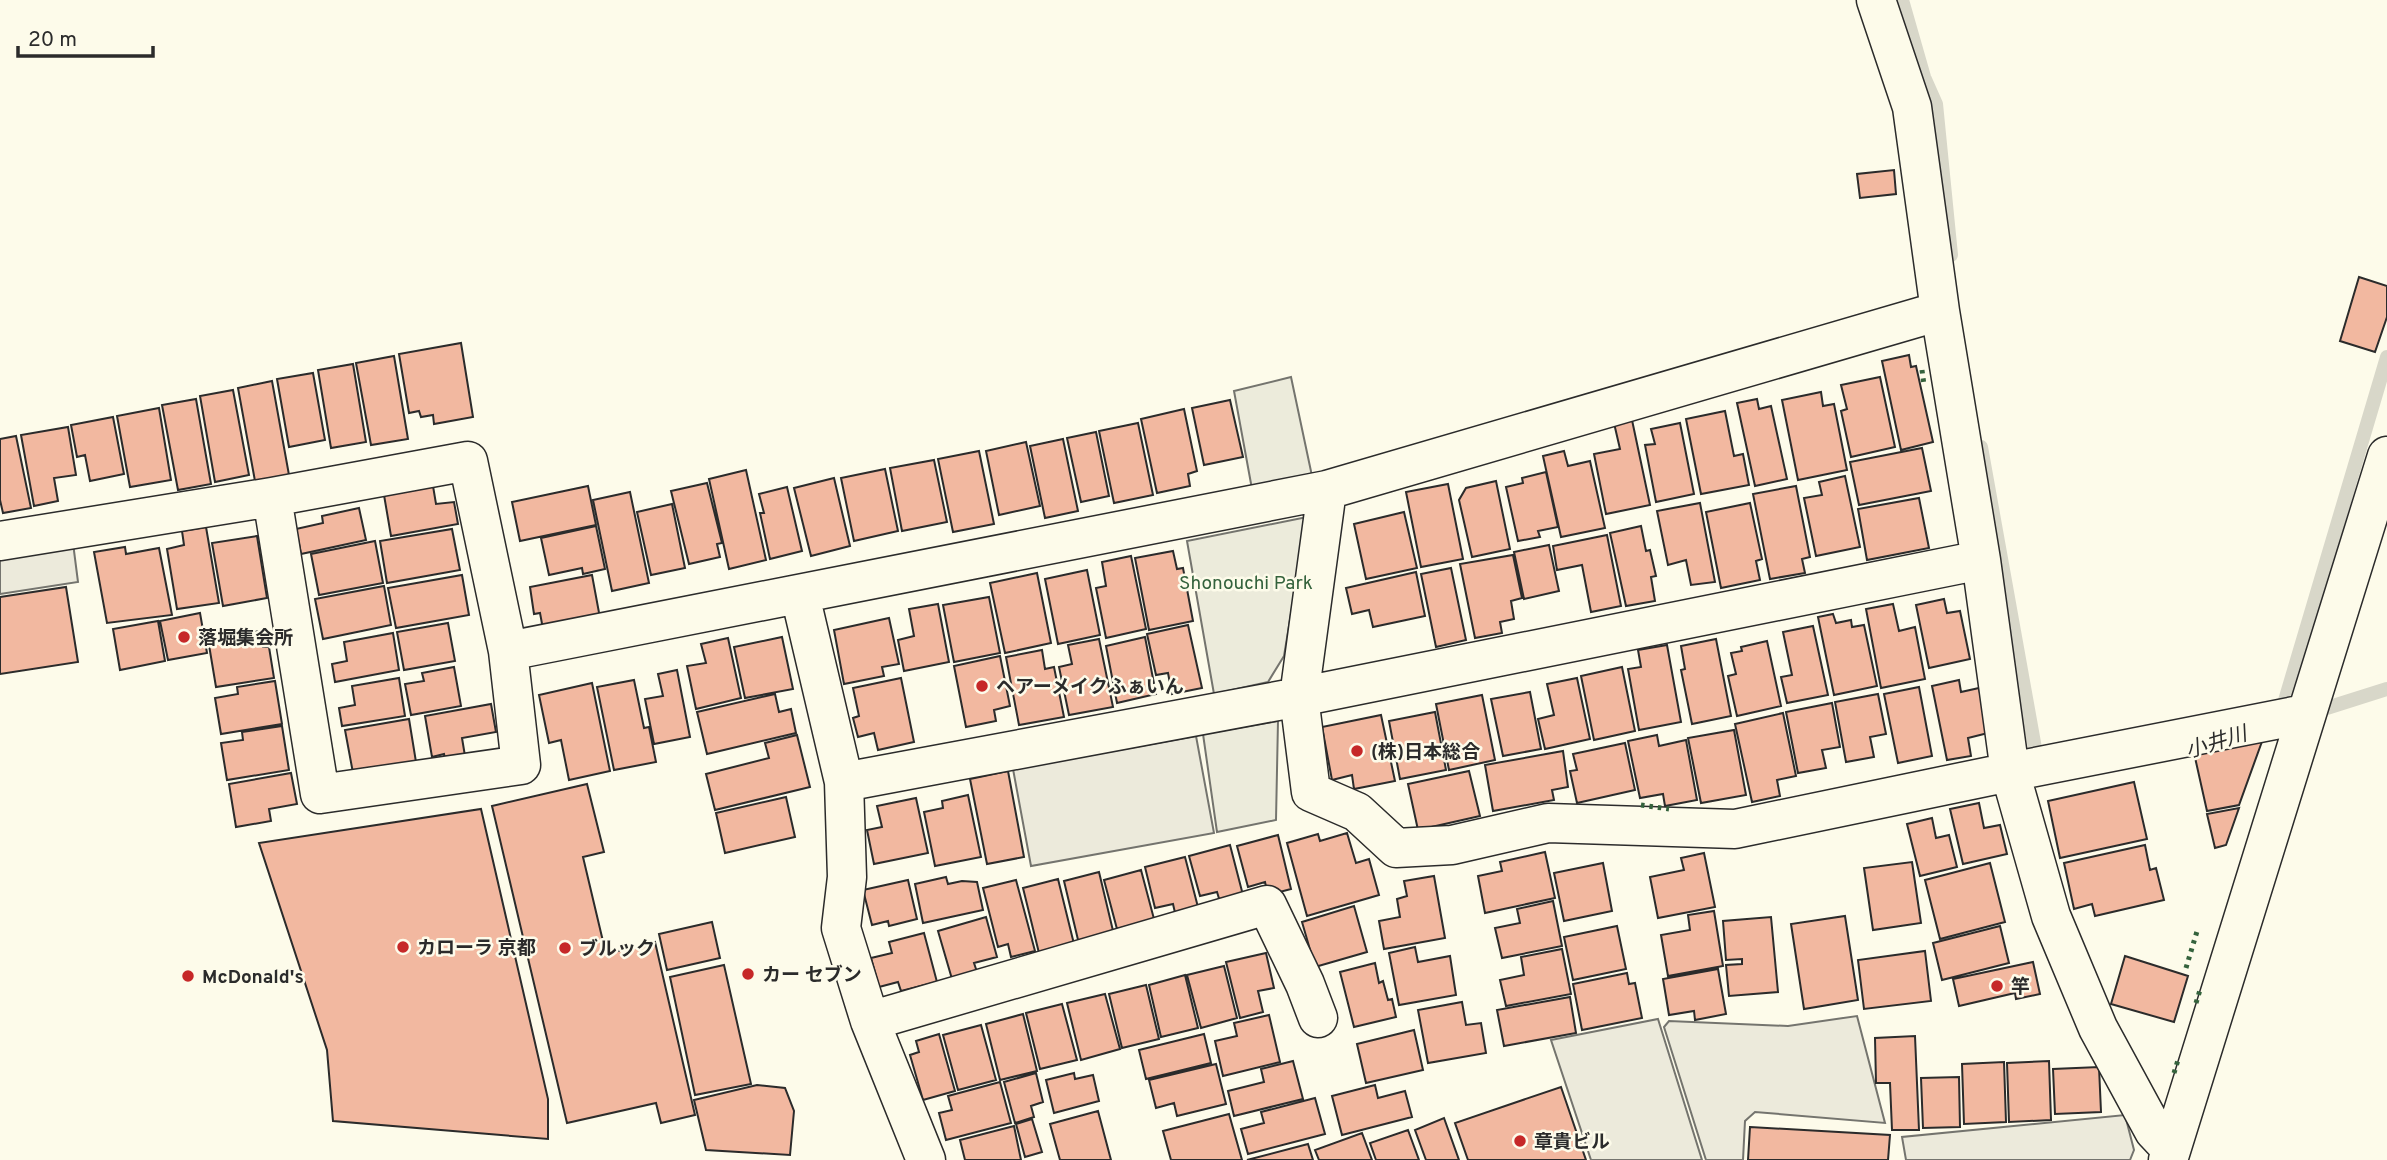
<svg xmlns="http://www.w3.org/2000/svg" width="2387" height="1160" font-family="Overpass,'Noto Sans JP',sans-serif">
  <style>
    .green { fill: #ecebdb; stroke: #74746e; stroke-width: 2 }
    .parking { fill: #eceadb; stroke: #74746e; stroke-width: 2 }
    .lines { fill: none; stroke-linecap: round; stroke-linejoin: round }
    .stream { stroke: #d8d7c9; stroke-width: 14 }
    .building { fill: #f2b8a0; stroke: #2b2b2b; stroke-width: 2 }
    .minor-casing { stroke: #2b2b2b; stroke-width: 41 }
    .minor { stroke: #fdfbea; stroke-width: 38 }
    .hedge { stroke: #34623c; stroke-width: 5; stroke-dasharray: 3.5 5; stroke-linecap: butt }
    .poi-dot { fill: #c62828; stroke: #fdfbea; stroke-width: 2.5 }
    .labels { text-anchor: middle; stroke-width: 5; stroke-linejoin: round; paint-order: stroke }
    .park-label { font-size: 19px; fill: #34623c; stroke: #fdfbea }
    .poi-label { font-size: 19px; font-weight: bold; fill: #2b2b2b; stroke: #fdfbea; text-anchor: start }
    .water-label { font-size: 21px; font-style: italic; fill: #2b2b2b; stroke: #fdfbea }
  </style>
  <rect width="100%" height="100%" fill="#fdfbea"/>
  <path class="green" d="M1291,377L1312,476L1252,489L1234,391Z
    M1307,517L1284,656L1268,682L1214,694L1187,541Z
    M1278,721L1276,820L1217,832L1203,734Z"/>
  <path class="parking" d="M73,543L78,582L0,594V556Z
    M1196,736L1214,833L1031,866L1013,769Z
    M1857,1016L1885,1123L1755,1112L1745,1121L1743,1160H1706L1664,1027L1669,1021L1788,1026Z
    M1658,1019L1702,1160H1591L1551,1040Z
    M2125,1115L2134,1150L2130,1160H1906L1902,1137Z"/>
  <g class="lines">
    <path class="stream" d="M1902,0L1924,77L1936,104L1951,255
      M1981,447L2038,765
      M2311,713L2387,689
      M2281,714L2387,357"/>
  </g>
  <path class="building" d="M1894,170L1896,194L1860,198L1857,174Z
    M2359,277L2387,286V317L2375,352L2340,341Z
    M461,343L473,417L434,424L433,415L421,417L419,411L409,413L399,354Z
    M1909,355L1911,367L1916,366L1933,442L1901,450L1882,361Z
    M394,356L408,439L371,445L356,363Z
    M353,364L366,442L331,448L318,370Z
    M313,373L325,440L289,447L277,379Z
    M1880,377L1895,447L1851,457L1841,411L1847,409L1841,385Z
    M272,381L289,475L255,481L238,388Z
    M233,390L249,475L215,482L200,396Z
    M1821,392L1823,406L1834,404L1847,470L1798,480L1782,400Z
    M196,399L211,484L178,490L162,405Z
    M1757,399L1759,409L1771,406L1787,479L1755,486L1737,403Z
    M1230,400L1243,457L1204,465L1192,408Z
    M159,408L171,480L130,487L117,416Z
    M1184,409L1197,471L1188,474L1190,486L1157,493L1141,419Z
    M1725,411L1734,456L1743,454L1749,485L1701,494L1686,419Z
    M113,417L124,474L90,481L85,455L77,457L71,425Z
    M1632,420L1650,505L1606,514L1594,454L1620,449L1614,423Z
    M1138,423L1153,495L1114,503L1099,431Z
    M1680,423L1694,494L1656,502L1645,445L1655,444L1651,429Z
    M68,427L76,475L54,478L58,501L34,506L21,435Z
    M1096,432L1109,496L1081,502L1067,438Z
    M16,436L31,508L3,513L0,500V439Z
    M1063,439L1078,511L1045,518L1030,446Z
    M1026,442L1040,506L999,515L986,451Z
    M1922,448L1931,491L1859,505L1850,462Z
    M979,451L994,524L953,532L938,459Z
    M1564,451L1568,466L1590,461L1605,528L1561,537L1543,456Z
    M934,460L947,522L902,531L890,468Z
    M885,469L898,531L854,541L841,478Z
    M746,470L766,560L729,569L709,479Z
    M1546,472L1558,527L1538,531L1540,537L1518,541L1506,487L1523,483L1522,478Z
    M1845,476L1860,547L1816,556L1804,498L1822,495L1819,482Z
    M834,478L850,546L811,556L794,488Z
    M1496,481L1510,549L1472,557L1459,500L1466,488Z
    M707,483L722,543L717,544L720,557L689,564L671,491Z
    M1448,484L1463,559L1421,567L1406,492Z
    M433,486L436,504L454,502L458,524L391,536L384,495Z
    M588,486L596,525L520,541L512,502Z
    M1796,486L1810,557L1802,559L1805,573L1770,579L1753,494Z
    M787,487L802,551L770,559L760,513H764L759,494Z
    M630,492L649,583L612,591L593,500Z
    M1919,498L1929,548L1867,560L1858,509Z
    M1700,503L1715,582L1691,585L1686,560L1668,565L1657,511Z
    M1750,503L1762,559L1756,561L1760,580L1721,588L1706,512Z
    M672,504L685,568L651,575L637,512Z
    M359,508L366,540L301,554L296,529L323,523L322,516Z
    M1404,512L1417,568L1366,579L1354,524Z
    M596,526L605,569L583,574L582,568L549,575L541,538Z
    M1641,526L1646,551L1650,550L1656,576L1651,577L1655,601L1626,606L1610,533Z
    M206,527L219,603L177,609L167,549L184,545L182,531Z
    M452,529L460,570L387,583L380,541Z
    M1607,535L1621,606L1591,612L1582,565L1557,570L1553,546Z
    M257,536L267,598L223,606L212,543Z
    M375,541L383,583L319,595L311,554Z
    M1549,545L1559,591L1524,599L1514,552Z
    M125,547L126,554L159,548L172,615L107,623L94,552Z
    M1173,551L1177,569L1183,568L1193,621L1149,630L1135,558Z
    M1513,555L1522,598L1511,601L1514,619L1500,622L1502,633L1475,638L1460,564Z
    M1131,556L1146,629L1106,638L1096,588L1106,586L1102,562Z
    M1451,568L1466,640L1436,647L1421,574Z
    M1087,570L1100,635L1058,644L1045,579Z
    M1416,572L1425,616L1373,627L1369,610L1352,614L1346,588Z
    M1037,573L1051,643L1005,653L990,583Z
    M462,575L469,615L396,628L388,588Z
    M592,575L600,618L543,629L540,613L534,614L530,587Z
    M384,586L391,625L323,639L315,599Z
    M66,587L78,662L0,674V597Z
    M989,597L1000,653L954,662L943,605Z
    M1944,599L1947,613L1960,611L1970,659L1929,668L1916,605Z
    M938,604L949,662L904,671L898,640L914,636L909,609Z
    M1893,604L1899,631L1915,627L1925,679L1881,688L1866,609Z
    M200,613L207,653L168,660L160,621Z
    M1833,614L1836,623L1851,620L1852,627L1864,625L1877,686L1834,695L1818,617Z
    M889,618L899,664L882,667L884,676L844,684L834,630Z
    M158,621L165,661L120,670L113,629Z
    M448,623L455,661L404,670L397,632Z
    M1188,625L1202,688L1172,694L1168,673L1156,675L1147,634Z
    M1813,626L1828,695L1787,703L1781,677L1792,675L1783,632Z
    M260,631L263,647H269L274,678L216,687L208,639Z
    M393,633L399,670L335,682L332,664L347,661L344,642Z
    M782,637L793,689L745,698L734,647Z
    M1145,637L1156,694L1117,703L1106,646Z
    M728,638L741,698L696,709L687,666L706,663L701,644Z
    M1099,639L1113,707L1069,715L1059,667L1072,664L1068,645Z
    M1716,639L1731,716L1692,724L1681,670L1685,669L1681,646Z
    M1767,641L1781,706L1737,716L1728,676L1736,674L1731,653L1742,651L1741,647Z
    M1667,645L1681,722L1639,730L1628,669L1641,667L1638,650Z
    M1042,650L1045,669L1054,667L1064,717L1019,725L1006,657Z
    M1000,656L1010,706L994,710L996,721L966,727L954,666Z
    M454,667L461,706L411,715L405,684L424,681L422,673Z
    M1622,667L1635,731L1594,740L1581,676Z
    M677,670L690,737L654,744L645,699L663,696L658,674Z
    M399,678L405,716L342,726L339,708L355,705L352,686Z
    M901,678L914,742L878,750L874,733L858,737L853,718L859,716L853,688Z
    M1577,678L1590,739L1545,749L1538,719L1554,715L1547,684Z
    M634,680L644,728L649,727L656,762L614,770L597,687Z
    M1959,680L1961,692L1979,688L1988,733L1968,738L1971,756L1947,760L1932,686Z
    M275,681L282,724L221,734L215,698L238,694L237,687Z
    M592,683L610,771L569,780L561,740L549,743L539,695Z
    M1919,687L1932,756L1898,763L1884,694Z
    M1530,692L1541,749L1503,756L1491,699Z
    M775,694L779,712L791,709L796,733L707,754L697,712Z
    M1878,694L1886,734L1870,737L1874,757L1846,762L1835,702Z
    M1482,695L1495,760L1449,770L1436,704Z
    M1832,703L1840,747L1822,750L1826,768L1798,773L1786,712Z
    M491,704L496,732L462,738L465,756L445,759L444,754L432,757L425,716Z
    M1435,712L1446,770L1400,779L1389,721Z
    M1783,713L1796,776L1777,780L1780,796L1752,802L1735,724Z
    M1381,715L1395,781L1354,789L1352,775L1332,780L1322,727Z
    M409,719L416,762L353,773L345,730Z
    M282,726L289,770L227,780L221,743L243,740L242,732Z
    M1734,730L1746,795L1701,803L1688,738Z
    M797,735L810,787L715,810L706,774L769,758L765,743Z
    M1657,735L1659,746L1686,740L1697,800L1665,806L1663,794L1640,798L1628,741Z
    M2264,736L2239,805L2207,811L2194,753Z
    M1625,743L1635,790L1577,803L1570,771L1577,770L1573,754Z
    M1563,751L1568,787L1552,790L1554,800L1493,811L1485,765Z
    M1008,771L1024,857L987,864L970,779Z
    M1469,771L1480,816L1418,830L1408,784Z
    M291,773L297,804L269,809L271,821L236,827L229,784Z
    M2134,782L2147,839L2060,858L2048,801Z
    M587,784L604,852L583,857L606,954L655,942L695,1115L661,1123L656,1103L567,1123L492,806Z
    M968,795L981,857L935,866L924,812L943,808L942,801Z
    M786,797L795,837L725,853L716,813Z
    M916,798L928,853L874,864L867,830L882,827L877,806Z
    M1979,803L1984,828L2000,825L2007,854L1963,864L1950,809Z
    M2239,808L2226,845L2215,848L2207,814Z
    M481,809L548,1099V1139L333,1121L327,1050L259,843Z
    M1932,818L1936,838L1949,835L1957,867L1920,876L1907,824Z
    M1347,833L1356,863L1369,859L1379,895L1307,916L1287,843L1318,834L1320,841Z
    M1278,835L1291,889L1268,895L1265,882L1248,887L1237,846Z
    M1230,845L1244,899L1221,905L1217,892L1200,896L1189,856Z
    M2145,845L2150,870L2156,868L2164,900L2095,916L2092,904L2074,909L2064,863Z
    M1545,852L1555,898L1485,913L1478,876L1502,871L1500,862Z
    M1704,853L1715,907L1658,918L1650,877L1684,870L1681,858Z
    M1185,857L1199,911L1176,917L1173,904L1155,908L1145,867Z
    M1912,862L1921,923L1873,930L1864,868Z
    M1603,863L1612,911L1564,921L1554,873Z
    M1990,863L2005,922L1940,939L1925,880Z
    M1141,870L1154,919L1117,929L1104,880Z
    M1099,872L1114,935L1079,944L1064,881Z
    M1434,876L1445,938L1384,949L1379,921L1400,917L1397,899L1407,896L1404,881Z
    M946,877L948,884L962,881L977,882L983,910L923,923L915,884Z
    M1058,879L1074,944L1039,953L1023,888Z
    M908,880L917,919L889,926L888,921L872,925L863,890Z
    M1016,880L1035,951L1011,957L1008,944L998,947L983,888Z
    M1553,901L1562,946L1502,958L1495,928L1520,923L1517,909Z
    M1354,906L1367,952L1315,967L1302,922Z
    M1714,911L1723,966L1668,976L1661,935L1690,930L1688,915Z
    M1845,916L1858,1000L1804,1009L1791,924Z
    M986,917L997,957L974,963L977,972L952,979L938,931Z
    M1771,917L1778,992L1729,996L1726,965L1742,964V959L1726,960L1723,921Z
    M712,922L720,958L667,970L659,934Z
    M1617,926L1626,969L1573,980L1564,937Z
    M2000,926L2009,963L1942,980L1933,943Z
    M924,933L937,982L901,991L898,982L879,987L871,958L892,953L889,942Z
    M1415,947L1418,962L1450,956L1456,995L1399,1005L1389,953Z
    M1562,949L1571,994L1506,1006L1500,980L1524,975L1521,957Z
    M1925,951L1931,1001L1864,1009L1858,960Z
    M1266,953L1274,988L1258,991L1263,1012L1240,1018L1226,962Z
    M2125,956L2188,976L2174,1022L2111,1004Z
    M2033,962L2040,994L2016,999L2015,993L1959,1006L1953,979Z
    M1375,963L1379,983L1383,981L1388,1000L1392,999L1396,1017L1354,1027L1340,972Z
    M724,965L751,1084L695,1095L670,977Z
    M1224,966L1237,1018L1201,1028L1187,975Z
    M1718,969L1726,1014L1695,1020L1694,1011L1669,1015L1663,979Z
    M1627,973L1629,984L1635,983L1642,1018L1582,1030L1573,984Z
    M1185,975L1198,1028L1161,1037L1149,985Z
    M1146,985L1159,1039L1122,1048L1109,994Z
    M1105,994L1120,1049L1081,1060L1067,1003Z
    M1570,997L1576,1033L1504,1046L1497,1010Z
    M1462,1002L1466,1025L1481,1023L1486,1053L1428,1063L1418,1010Z
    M1062,1004L1077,1060L1040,1069L1026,1013Z
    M1023,1014L1037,1071L1000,1080L986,1024Z
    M1269,1015L1280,1062L1223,1076L1215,1041L1237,1036L1234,1023Z
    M981,1025L996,1080L958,1090L943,1035Z
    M1414,1030L1423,1070L1366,1083L1357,1044Z
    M939,1034L955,1091L923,1100L910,1055L919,1052L916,1041Z
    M1204,1034L1211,1063L1146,1079L1139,1050Z
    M1915,1036L1919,1130H1892L1890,1083H1876L1875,1038Z
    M1293,1061L1303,1099L1234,1116L1228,1091L1264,1082L1261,1069Z
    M2049,1061L2051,1120L2009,1122L2007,1063Z
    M2004,1062L2006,1122L1964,1124L1962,1064Z
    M1216,1064L1226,1104L1177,1116L1174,1103L1156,1108L1149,1080Z
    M2099,1067L2101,1112L2055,1114L2053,1069Z
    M1036,1073L1043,1102L1031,1106L1034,1117L1015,1123L1004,1082Z
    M1074,1073L1075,1079L1093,1075L1099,1101L1054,1113L1046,1080Z
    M1959,1077L1960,1127L1923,1128L1921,1078Z
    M1000,1082L1011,1123L946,1140L939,1113L952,1110L948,1096Z
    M757,1085L785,1088L794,1111L790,1155L706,1150L694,1100Z
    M1375,1085L1378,1098L1405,1091L1412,1117L1342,1135L1332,1096Z
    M1561,1087L1586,1160H1468L1455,1123Z
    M1315,1098L1325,1134L1248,1154L1241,1129L1264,1123L1261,1112Z
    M1098,1111L1111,1160H1060L1050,1124Z
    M1229,1114L1242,1160H1171L1163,1131Z
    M1444,1118L1459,1160H1426L1415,1130Z
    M1032,1119L1042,1152L1025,1157L1016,1124Z
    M1014,1126L1021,1160H965L960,1140Z
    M1750,1127L1890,1135L1888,1160H1748Z
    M1408,1130L1419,1160H1376L1370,1143Z
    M1362,1133L1372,1160H1319L1315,1150Z
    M1308,1144L1313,1160H1247Z"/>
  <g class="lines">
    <g class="minor-casing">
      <path id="minor" d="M1876,0L1912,107L1940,311L1981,560L2010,772L2051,916L2098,1028L2154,1131L2171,1149
        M1327,490L1299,697L1311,792L1357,812L1396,848L1452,845L1548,823L1735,829L2010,772L2305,714
        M272,497L320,794L521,765L508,651
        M0,541L272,497L468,461L508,651L1327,490L1940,311
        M800,595L844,782L847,877L841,928L870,1021L926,1160
        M844,782L1299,697L1981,560
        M870,1021L1267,905L1305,984L1318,1018
        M2168,1160L2387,456"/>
    </g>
    <use href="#minor" class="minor"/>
    <path class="hedge" d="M1922,370L1924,385
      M1641,805L1669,809
      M2186,968L2198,928
      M2196,1003L2200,990
      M2174,1073L2178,1060"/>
  </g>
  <g class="poi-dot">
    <circle cx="184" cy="637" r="7"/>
    <circle cx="982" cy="686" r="7"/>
    <circle cx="1357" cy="751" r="7"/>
    <circle cx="403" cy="947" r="7"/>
    <circle cx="565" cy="948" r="7"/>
    <circle cx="748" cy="974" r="7"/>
    <circle cx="188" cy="976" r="7"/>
    <circle cx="1997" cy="986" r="7"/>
    <circle cx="1520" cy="1141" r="7"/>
  </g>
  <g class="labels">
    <g class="park-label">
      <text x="1246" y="589">Shonouchi Park</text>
    </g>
    <g class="poi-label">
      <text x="198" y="644">落堀集会所</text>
      <text x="996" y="693">ヘアーメイクふぁいん</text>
      <text x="1371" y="758">(株)日本総合</text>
      <text x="417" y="954">カローラ 京都</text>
      <text x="579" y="955">ブルック</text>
      <text x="762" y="981">カー セブン</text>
      <text x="202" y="983">McDonald's</text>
      <text x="2011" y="993">竿</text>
      <text x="1534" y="1148">章貴ビル</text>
    </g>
    <g class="water-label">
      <text transform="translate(2216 742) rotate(-17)" y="7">小井川</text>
    </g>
  </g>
  <path d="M18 46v10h135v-10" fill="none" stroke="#2b2b2b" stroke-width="3.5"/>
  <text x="28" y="46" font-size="21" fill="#2b2b2b" stroke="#fdfbea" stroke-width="5" paint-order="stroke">20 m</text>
</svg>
